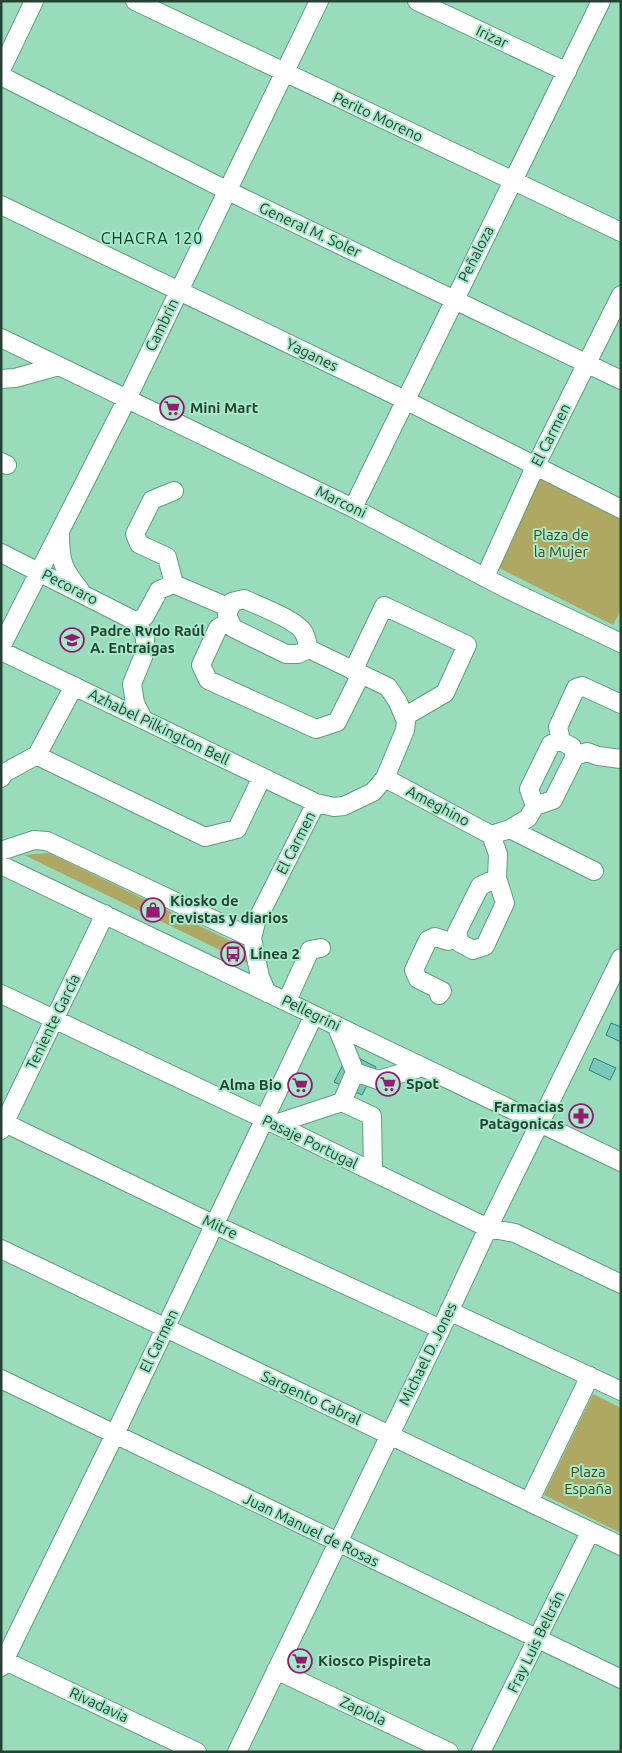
<svg xmlns="http://www.w3.org/2000/svg" width="622" height="1753" font-family="Ubuntu,sans-serif">
  <style>
    .green { fill: #aea862 }
    .building { fill: #78c8bc; stroke: #2f8278 }
    .lines { fill: none; stroke-linecap: round; stroke-linejoin: round }
    .minor-casing { stroke: #5d9e81; stroke-width: 20 }
    .minor { stroke: #fff; stroke-width: 18 }
    .labels { text-anchor: middle; stroke-width: 4; stroke-linejoin: round; paint-order: stroke }
    .street-label { font-size: 15px; fill: #264235; stroke: #a5e9c9 }
    .poi-label { font-size: 15px; font-weight: bold; fill: #264235; stroke: #a5e9c9; text-anchor: start }
    .park-label { font-size: 15px; fill: #4a4515; stroke: #a5e9c9 }
    .neighbourhood-label { font-size: 16px; letter-spacing: 1px; fill: #033b28; stroke: #a5e9c9 }
  </style>
  <rect width="100%" height="100%" fill="#98dcbc"/>
  <path class="green" d="M536,473L621,519V610L613,625L495,566Z
    M49,853L245,948L249,964L24,855Z
    M593,1394L621,1408V1533L544,1495Z"/>
  <path class="building" d="M611,1023L621,1027V1042L606,1035Z
    M349,1053L376,1067L362,1095L334,1082Z
    M594,1058L616,1068L610,1080L589,1070Z"/>
  <g class="lines">
    <g class="minor-casing">
      <path id="minor" d="M135,1L621,232
        M417,1L567,72
        M1,70L34,1
        M1,76L228,191L621,380
        M1,205L405,400L621,509
        M1,338L353,508L505,588L621,643
        M1,379L15,378L59,366
        M1,462L7,465
        M353,508L601,1
        M60,534C60,562 63,569 80,590
        M1,553L137,622
        M485,577L535,467L621,295
        M174,584L167,557L139,544L135,534L152,500L174,491
        M229,621L218,628L201,665L208,680L316,729L337,722L361,674
        M137,622L145,616L159,590L174,584L230,608
        M137,622L145,637V652L132,684L135,703L143,719
        M1,647L127,399L319,1
        M1,651L316,803L334,807L344,806L373,792L385,778L405,730L406,721L398,702L388,687L309,649L298,654H286L233,628L227,615L232,602L244,599C259,606 289,617 300,628C306,633 307,642 309,649
        M353,671L384,606L467,645L445,693L404,717
        M74,686L37,755L46,760L205,837L237,829L262,777
        M561,741L558,727L576,688L582,686L621,704
        M575,756L587,752L598,756L621,759
        M1,778L4,773L37,755
        M385,778L491,835
        M510,829L594,871
        M1,851L34,840L47,841L252,938
        M1,865L621,1162
        M497,878L480,886L457,932L460,943L473,950L485,946L505,903L497,878L498,854L491,835L510,829L528,818L535,806L553,800L575,756L572,747L561,741L551,744L529,789L535,806
        M267,993L260,977L252,938L256,922L316,803
        M1,994L275,1124L488,1228L515,1233L621,1284
        M439,995L442,991L418,979L414,970L428,940L435,937L448,941L458,937
        M287,1001L310,950L321,948
        M355,1072L378,1080L423,1067
        M342,1102L372,1116L373,1171
        M1,1121L215,1225L441,1329
        M275,1124L342,1102L355,1072L336,1025
        M1,1130L105,914
        M1,1249L621,1546
        M449,1311L621,1391
        M1,1379L621,1679
        M529,1502L590,1376
        M1,1659L197,1752
        M1,1667L115,1434L314,1015
        M276,1670L449,1752
        M237,1752L441,1329L488,1228L621,958
        M481,1752L590,1532"/>
    </g>
    <use href="#minor" class="minor"/>
  </g>
  <defs>
    <g id="supermarket-ring" transform="scale(1.25)"><circle r="9.5" fill="#a5e9c9" stroke="#971971" stroke-width="1.5"/><path d="M-6-5.5h2.5l.6 2H6L4.5 2H-2.5L-4.4-4H-6ZM-1.5 3.2a1.3 1.3 0 1 0 .1 0ZM3 3.2a1.3 1.3 0 1 0 .1 0Z" fill="#971971"/></g>
    <g id="school-ring" transform="scale(1.25)"><circle r="9.5" fill="#a5e9c9" stroke="#971971" stroke-width="1.5"/><path d="M0-5L7-2L0 1L-7-2ZM-4 1L0 2.5L4 1V4Q0 6-4 4Z" fill="#971971"/></g>
    <g id="shop-ring" transform="scale(1.25)"><circle r="9.5" fill="#a5e9c9" stroke="#971971" stroke-width="1.5"/><path d="M-5-2.5h2.3a2.7 3.5 0 0 1 5.4 0H5L5.5 6h-11ZM-1.5-2.5h3a1.5 2.3 0 0 0-3 0Z" fill="#971971"/></g>
    <g id="bus-ring" transform="scale(1.25)"><circle r="9.5" fill="#a5e9c9" stroke="#971971" stroke-width="1.5"/><path d="M-5-6H5V4H4V6H2V4H-2V6H-4V4H-5ZM-3.5-4V0h7V-4ZM-3.5 1.2v1.5H-2V1.2ZM2 1.2v1.5H3.5V1.2Z" fill="#971971"/></g>
    <g id="pharmacy-ring" transform="scale(1.25)"><circle r="9.5" fill="#a5e9c9" stroke="#971971" stroke-width="1.5"/><path d="M-2-6h4v4h4v4h-4v4h-4v-4h-4v-4h4Z" fill="#971971"/></g>
  </defs>
  <g fill-rule="evenodd">
    <use href="#supermarket-ring" x="172" y="408"/>
    <use href="#school-ring" x="72" y="640"/>
    <use href="#shop-ring" x="153" y="910"/>
    <use href="#bus-ring" x="233" y="954"/>
    <use href="#supermarket-ring" x="388" y="1084"/>
    <use href="#supermarket-ring" x="300" y="1085"/>
    <use href="#pharmacy-ring" x="581" y="1116"/>
    <use href="#supermarket-ring" x="300" y="1661"/>
  </g>
  <g class="labels">
    <g class="street-label">
      <text transform="translate(492 37) rotate(25)" y="5">Irizar</text>
      <text transform="translate(378 117) rotate(25)" y="5">Perito Moreno</text>
      <text transform="translate(310 230) rotate(25)" y="5">General M. Soler</text>
      <text transform="translate(476 254) rotate(-63)" y="5">Peñaloza</text>
      <text transform="translate(162 325) rotate(-64)" y="5">Cambrin</text>
      <text transform="translate(312 355) rotate(26)" y="5">Yaganes</text>
      <text transform="translate(551 435) rotate(-63)" y="5">El Carmen</text>
      <text transform="translate(341 502) rotate(26)" y="5">Marconi</text>
      <text transform="translate(70 587) rotate(27)" y="5">Pecoraro</text>
      <text transform="translate(159 727) rotate(26)" y="5">Azhabel Pilkington Bell</text>
      <text transform="translate(438 806) rotate(28)" y="5">Ameghino</text>
      <text transform="translate(296 843) rotate(-63)" y="5">El Carmen</text>
      <text transform="translate(311 1013) rotate(26)" y="5">Pellegrini</text>
      <text transform="translate(53 1022) rotate(-64)" y="5">Teniente García</text>
      <text transform="translate(310 1142) rotate(26)" y="5">Pasaje Portugal</text>
      <text transform="translate(220 1227) rotate(25)" y="5">Mitre</text>
      <text transform="translate(159 1341) rotate(-64)" y="5">El Carmen</text>
      <text transform="translate(428 1354) rotate(-64)" y="5">Michael D. Jones</text>
      <text transform="translate(311 1398) rotate(25)" y="5">Sargento Cabral</text>
      <text transform="translate(311 1530) rotate(26)" y="5">Juan Manuel de Rosas</text>
      <text transform="translate(536 1642) rotate(-64)" y="5">Fray Luis Beltrán</text>
      <text transform="translate(99 1705) rotate(25)" y="5">Rivadavia</text>
      <text transform="translate(363 1711) rotate(25)" y="5">Zapiola</text>
    </g>
    <g class="poi-label">
      <text x="190" y="413">Mini Mart</text>
      <text x="90" y="636">Padre Rvdo Raúl<tspan x="90" dy="17">A. Entraigas</tspan></text>
      <text x="170" y="906">Kiosko de<tspan x="170" dy="17">revistas y diarios</tspan></text>
      <text x="250" y="959">Línea 2</text>
      <text x="406" y="1089">Spot</text>
      <text x="282" y="1090" text-anchor="end">Alma Bio</text>
      <text x="564" y="1112" text-anchor="end">Farmacias<tspan x="564" dy="17">Patagonicas</tspan></text>
      <text x="318" y="1666">Kiosco Pispireta</text>
    </g>
    <g class="park-label">
      <text x="561" y="540">Plaza de<tspan x="561" dy="17">la Mujer</tspan></text>
      <text x="588" y="1477">Plaza<tspan x="588" dy="17">España</tspan></text>
    </g>
    <g class="neighbourhood-label">
      <text x="152" y="244">CHACRA 120</text>
    </g>
  </g>
  <rect width="622" height="1753" fill="none" stroke="#264235" stroke-width="5"/>
</svg>
